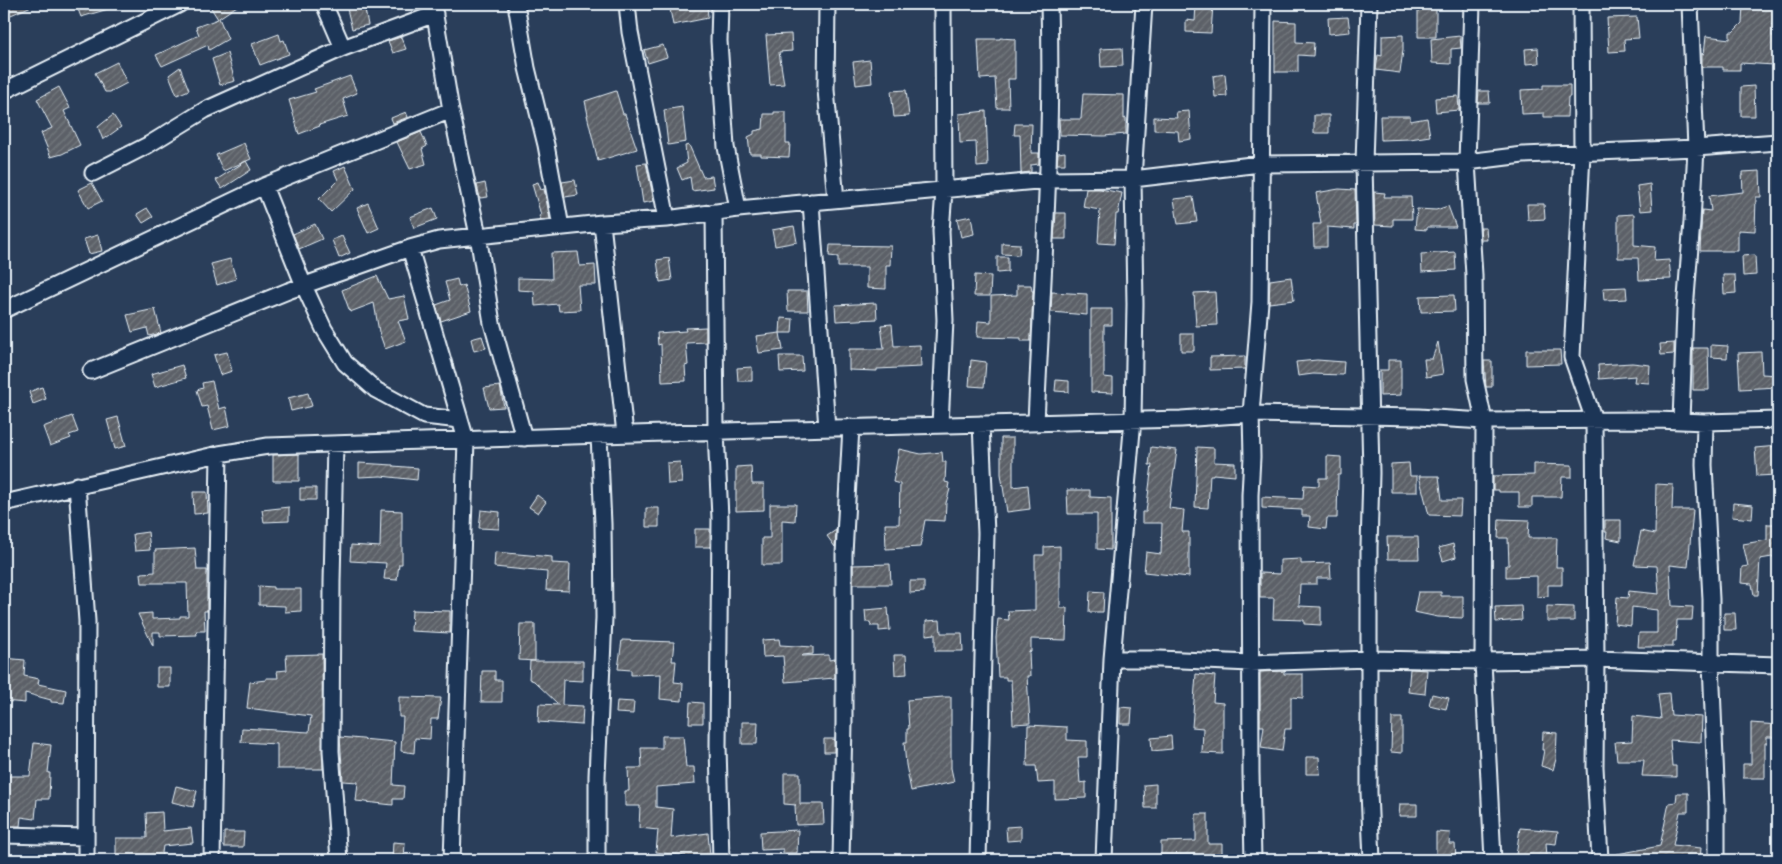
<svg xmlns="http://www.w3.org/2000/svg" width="1782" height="864" font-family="Caveat,sans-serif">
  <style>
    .building { fill: url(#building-hatch); stroke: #e8f1f8 }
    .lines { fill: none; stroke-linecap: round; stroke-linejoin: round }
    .minor-casing { stroke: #e8f1f8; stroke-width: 19 }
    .minor { stroke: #1d3557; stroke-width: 15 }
  </style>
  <defs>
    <pattern id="building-hatch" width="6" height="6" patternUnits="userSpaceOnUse" patternTransform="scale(1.25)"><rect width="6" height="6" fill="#5c6167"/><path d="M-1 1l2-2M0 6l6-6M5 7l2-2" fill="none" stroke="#73787e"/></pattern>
  </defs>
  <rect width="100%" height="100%" fill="#2a3e5a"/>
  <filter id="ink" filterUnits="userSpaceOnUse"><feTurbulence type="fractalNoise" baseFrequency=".02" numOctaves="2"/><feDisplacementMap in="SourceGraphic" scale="10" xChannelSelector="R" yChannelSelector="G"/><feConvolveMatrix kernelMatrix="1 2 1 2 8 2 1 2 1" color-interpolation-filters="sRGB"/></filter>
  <g filter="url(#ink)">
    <path class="building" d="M4,4H36L4,18Z
      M76,4H114L115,7L81,17Z
      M218,4H240L219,18L228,39L209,50L208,45L162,66L156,55L199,35L196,27L218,19L211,8Z
      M669,4H707L708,18L673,25Z
      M1196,4H1213L1211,33L1186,32V20L1195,21Z
      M1743,4H1773L1772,36H1777L1775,65L1740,63V70H1723V67H1702V53L1704,54L1706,36L1730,39V32H1733L1742,23Z
      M364,5L368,25L352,29L347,9Z
      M1418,6L1436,7V37H1418Z
      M1348,17L1350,32L1329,34L1328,18Z
      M1637,17L1639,38L1624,39L1625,51L1609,52L1607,18Z
      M1275,21L1296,22V42L1314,43L1313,56L1298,55V72H1275Z
      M279,34L281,41L284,40L289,54L260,65L252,44Z
      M791,34L792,51L779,52L784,84L770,85L766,35Z
      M1403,35V50L1400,73L1376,70L1378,55L1382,56V36Z
      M1460,36L1461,48L1451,49V64L1432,63L1431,39Z
      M401,37L406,49L393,53L388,41Z
      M1000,38L1015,39V79H1008L1009,108H997L995,78L980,79L978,39H1000Z
      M663,45L667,57L648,63L644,50Z
      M1122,48L1123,66L1101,67L1100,49Z
      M1538,48L1539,63L1526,64L1525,49Z
      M227,53L235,81L220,85L212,59Z
      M870,60L872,83L856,85L853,62Z
      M117,62L127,83L110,92H105L95,73Z
      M180,67L189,90L177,95L169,75Z
      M1225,74L1227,96L1215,97L1213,76Z
      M350,76L357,93L343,99L348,116L319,125L320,126L299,134L289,100L316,92L314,89Z
      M1543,85H1570V97H1568L1567,117H1544V113L1522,114L1521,90L1543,89Z
      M1754,86L1755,116H1741V87Z
      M59,87L70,108L64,111L80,145L62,154L51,157L41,133L52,128L37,99Z
      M906,90L909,116L894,117L891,91Z
      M616,91L623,114H625L637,149L598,161L587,115H588L585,101Z
      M1479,91H1489L1490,103H1478Z
      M1083,94L1124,95V119L1126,118V134L1104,136L1060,135L1059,119H1081Z
      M1458,96L1459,110L1436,112L1435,98Z
      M682,107L686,142L668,145L664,110Z
      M986,111L988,166L977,167L976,142L960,143L959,114Z
      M1189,111L1191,139L1179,141L1178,131L1154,130V117L1177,118L1176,112Z
      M406,112L408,117L393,123L391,118Z
      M774,112H786V143H790L789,157L761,156V154H750L748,137L754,134V131L763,129L764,114H774Z
      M113,115L121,127L103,140L98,127Z
      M1314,115H1329V133H1314Z
      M1380,116H1410V121L1427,118L1430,136L1410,139L1381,140Z
      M1015,124H1032L1031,153H1039V164L1031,165V172L1021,173L1020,135H1014Z
      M421,132L427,146L422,149L426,164L410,169L397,142Z
      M244,143L251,159L223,171L216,155Z
      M689,145L703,177L712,176L714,188L692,191L690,177L682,180L677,168L687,163L685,146Z
      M1065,152V164H1057L1058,153Z
      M246,161L251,170L222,189L216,180Z
      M646,163L654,201L643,203L637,164Z
      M345,166L355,189L331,212L319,199L338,180L334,171Z
      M1760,171L1761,197H1756L1755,231L1738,230V251H1700L1702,210L1711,211L1709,196L1743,192L1742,172Z
      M575,180L578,195L565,197L562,182Z
      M538,182L541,190L544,189L550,219L541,220L539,216L541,215L532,184Z
      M92,183L102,201L88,208L78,190Z
      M485,183L488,197L480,198L477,185Z
      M1650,184L1652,210L1640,211L1637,186Z
      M1086,189H1100L1122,193L1118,214H1116L1114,244L1098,243L1100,210L1083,207Z
      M1339,189L1355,190L1356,225H1354V229L1327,227V247H1314L1313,224H1321L1316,193Z
      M1374,192L1385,193L1384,197H1411L1412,219H1393V226L1375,225Z
      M1193,197L1197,222L1178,224L1174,199Z
      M368,203L379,228L368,233L357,208Z
      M1527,204H1544L1545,219L1528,220Z
      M1448,206L1456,227H1427V230L1415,229L1417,209L1436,210Z
      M147,208L153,217L143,223L137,214Z
      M433,208L437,219L414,228L410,217Z
      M1056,213H1066V239H1054Z
      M1634,214V245L1655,247L1654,261L1669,260L1671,279L1639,280L1638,258H1618V215Z
      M971,216L974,234L961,237L957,219Z
      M315,224L322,239L299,249L293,234Z
      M794,226L797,242L775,246L772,230Z
      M1480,228H1486L1487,240H1481Z
      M98,235L102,251L89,254L84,239Z
      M342,236L350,253L339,258L332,240Z
      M1002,243L1020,244L1019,255L1002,254Z
      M830,245L891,246L890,265H886V289L867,288V267H838V257L829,256Z
      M578,252L580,266L595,265L596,285H578L580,310L559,311L558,304L535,306L534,291L518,290V278L552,279L551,253Z
      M1455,252L1456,270L1422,272L1421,254Z
      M1755,255L1756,275L1743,276L1742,256Z
      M997,257H1008V272L997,273Z
      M669,258L672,280L660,282L657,260Z
      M230,259L236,279L217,285L211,264Z
      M975,275L991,276L990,296H974Z
      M1723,275H1735L1736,293L1724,294Z
      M377,276L388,299L404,296L409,319L398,321L406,341L385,349L379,332L374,303L350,312L342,290Z
      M1291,277L1294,300L1269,303L1270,280Z
      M457,279L459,287L464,285L471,311L441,321L436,305L450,300L445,282Z
      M1017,285H1031L1032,291H1033L1031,341H1021V338L977,337L978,321L991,322V296L1017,295Z
      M1626,287L1627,299L1604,300L1603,288Z
      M787,291H807L808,311H788Z
      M1052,292L1087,294V315L1051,312Z
      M1215,292L1217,325L1196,326L1194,293Z
      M1454,295L1455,311L1421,312L1420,296Z
      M876,303L877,319L836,321L835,305Z
      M155,309L161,333L149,336L147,328L132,332L127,315Z
      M1091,309H1112V325H1104V377L1113,378V393L1091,392Z
      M781,318L793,319L792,333H780Z
      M892,324L894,346L920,345L921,367L877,369V371L849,370V349H884L881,325Z
      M706,327V342L686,343L688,365L685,366L686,381L662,382L661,344L658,345L657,333L686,331L685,328Z
      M780,333L783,350L759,353L756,336Z
      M1181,334H1194V351H1181Z
      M482,336L486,348L474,351L471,339Z
      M1438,342L1443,374L1426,377L1424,359H1432Z
      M1674,343V354L1661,355L1660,344Z
      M1711,345L1728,346L1727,358L1711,357Z
      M1693,348H1708L1709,390H1693Z
      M1526,350H1560L1561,364L1526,365Z
      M227,352L232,371L220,375L214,355Z
      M1761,352L1762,374L1778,375V387L1740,389L1738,353Z
      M779,356H802L803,371L780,372Z
      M1245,356V369L1210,370V357Z
      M971,360L986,362L984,387L969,386Z
      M1317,360L1344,362L1343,375L1313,374L1298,376L1296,362Z
      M1388,360H1401V395L1380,396V370H1388Z
      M1484,361H1492V387H1486Z
      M1632,363L1650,365L1649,383L1634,382L1635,376L1599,379L1598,365Z
      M182,365L186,378L155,387L151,374Z
      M752,367V381H738L737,368Z
      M1056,380L1069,381V392L1055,391Z
      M212,381L219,409L226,407L230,426L213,430L207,406L202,407L197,390L203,388L202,383Z
      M500,386L504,407L489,408L484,388Z
      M42,387L46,399L33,404L29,392Z
      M308,393L312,406L291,411L288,398Z
      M72,416L78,432L69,435L71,438L50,446L43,427Z
      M118,417L126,446L115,449L107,420Z
      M1001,438H1013V487L1028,485L1030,509L1007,512L1001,474Z
      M1778,446V475L1757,476L1755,448Z
      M1151,447L1177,450L1169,508L1184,510L1182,532H1189V577L1144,572L1146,552L1161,554L1162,523H1142V512H1146L1152,465H1149Z
      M1197,447L1214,448V462L1235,463V476L1213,474V475H1210L1208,508L1195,507Z
      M899,449L921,454L942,452L943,462H946L945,482L949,483L948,488L950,489L946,503L945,521L925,520L920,547L886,549L885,524H899L900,484L893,482Z
      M299,454V481H273V455Z
      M1327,456L1341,457V475H1338L1337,518H1327L1326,529L1309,527L1310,516H1302V510L1262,508V497L1303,499L1304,485L1319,486V478H1327Z
      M680,462L682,483L668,484L667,463Z
      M359,463L393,465V466L418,468L417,480L381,476L359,477Z
      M1409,463L1410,476H1417V492H1391V464Z
      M1534,464L1572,465V477H1562L1561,497H1532V507H1519V492H1499V490H1493V476L1534,475Z
      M751,466L752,484H764V510L736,511V467Z
      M1419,476H1439L1442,500H1461L1460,516L1429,515Z
      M1656,484L1673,485L1672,510H1693L1688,567L1670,565L1672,606L1693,607L1692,620H1677L1676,641H1673V647H1638L1639,633H1657V610L1632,607L1631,626L1615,624L1617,597L1628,598L1629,591L1659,594L1657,566L1634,565L1641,531L1655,534Z
      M300,488H316V500H300Z
      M1067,490H1090V497L1111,498V550L1097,549V514H1068Z
      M193,492H207L208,513L194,514Z
      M537,495L546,502L538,513L529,507Z
      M1733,503L1753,505L1752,519L1732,517Z
      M770,504H796L795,521L782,520V565H762V538H770Z
      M289,507V521L264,522L262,510Z
      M646,508H659V527H646Z
      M381,510L402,511V564H399L397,580L384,579L386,563L350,561L351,545L380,547Z
      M481,510L500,512L499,529L479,528Z
      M1499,519L1529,520L1528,538H1557L1556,567H1562V585H1548V596L1537,597V576L1506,577V565H1509L1508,538H1498Z
      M1605,520H1621V541L1606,538L1607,532H1605Z
      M1767,524H1778V556L1760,559L1758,595H1754L1752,584L1741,583L1742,567L1748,566L1743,544L1767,540Z
      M695,529H710V547H695Z
      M836,530L835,547L827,536Z
      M148,532L150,550L135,551L133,534Z
      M1387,537H1418L1419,559H1388Z
      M1453,544L1456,557L1443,561L1439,548Z
      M1060,546V608H1067L1066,640L1031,639V652L1029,651L1030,676H1027L1030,723L1013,724L1011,680H1006V677H998L996,638L998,619L1009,620L1008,611L1035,610V555H1044V547Z
      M195,548L197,570H207V611H204L205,631H196L197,635L160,636V632H153V646L138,614L152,613V619L180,618V616H188L187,583H142L141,573L155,572V550Z
      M495,552L552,557V563L570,564L569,591L546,590L547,572L494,567Z
      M1301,559V564L1330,563L1331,578H1317V584H1300L1299,606L1321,607V625L1304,624V620L1273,619L1274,598H1260V573L1280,574V560Z
      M890,564L891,584H853V565Z
      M910,581H924V592L910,593Z
      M259,586L273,587V589H301V611L285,612V606L259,605Z
      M1090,591L1104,592L1103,612H1089Z
      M1418,592H1441V596H1463V618L1438,617L1414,612Z
      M1521,606L1522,620L1496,622L1495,607Z
      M1547,606L1574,607V621H1547Z
      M888,608L890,630L879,631V626H871L870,622H866L865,610Z
      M412,610L450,611V633L411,631Z
      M1724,613H1735L1736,630H1724Z
      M940,620L941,633H962L963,651H935V634L926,635V621Z
      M520,624H535V661L519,660Z
      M779,639L780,645L813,647V654L803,655L802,656L829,655V660L835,659V678L785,682L783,656L763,657L762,640Z
      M622,640L674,642L672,661H676L674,682L683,683L682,701L660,699L661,674L631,675V670L618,669Z
      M322,654L323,769H277V744L241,742L242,728L309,732L311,716L247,708L250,682L266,680V678H278L277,671L287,670L286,655Z
      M894,655H906L907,674L895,675Z
      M4,658L25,660L24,676L39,679L38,684L66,690L64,703L51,702V700L25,693V703L4,701Z
      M530,661H583V681L563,680L562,705L583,706L582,725L538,722L539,704L559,705L534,681L529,679Z
      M157,668H170V687H157Z
      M1410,669L1427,670L1425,694L1408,692Z
      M482,671H495V680H502V702H481Z
      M1284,671V674H1303V698L1291,697V729H1285L1282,751L1261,748L1264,726H1260V672Z
      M1196,674L1215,676L1213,702L1223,703V754L1202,753L1203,728L1192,727Z
      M1669,693L1671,715L1702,717L1701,742L1670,740L1672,766H1676V777L1642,776L1644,760H1617L1615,742L1632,741L1633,716L1661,719L1658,694Z
      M1432,694L1449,698L1446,709L1429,705Z
      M399,697L441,698L438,719H431L430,739L415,738L414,753L401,751L403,717H399Z
      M943,697H951V768L954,782L911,791L906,765L904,742H907V729H909L907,700Z
      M617,701L634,702L633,714L616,713Z
      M690,702L703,703V723H689Z
      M1120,707L1132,708L1131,724H1120Z
      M1392,718H1402V753L1391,752Z
      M742,722H758L757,744H742Z
      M1751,723L1778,725V737H1767V743H1765V778H1743V764H1751Z
      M1028,725L1067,727V740L1087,741V757H1078L1080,783L1086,782V798L1055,799V782L1038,783L1036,766H1027Z
      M1543,732L1557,733L1556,759L1553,770L1541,766L1544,750H1542Z
      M662,736H683L686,767H694L695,784L656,787V807L673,809L671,838L708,833L710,856H708L707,860H686V856L656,852L658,830L639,828L640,806H625V791H629L628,768H642L641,748H662Z
      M1171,736L1172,749L1152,751L1151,738Z
      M340,737L395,742L393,785L404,786L403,799H393V805L356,801L358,782L343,781Z
      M824,739H834V752H824Z
      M34,743L51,745L48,773H50L49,799H37L35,819L21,817L20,826H4V776H30Z
      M1306,757H1319L1320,774H1306Z
      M784,773H800V804H823L824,824L796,825L795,805H796L784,804Z
      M1156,784V808H1145L1144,785Z
      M176,786L197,791L193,807L172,802Z
      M1677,793H1688V812H1680L1673,845L1701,848L1700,860H1618L1617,854L1660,846L1669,803L1676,802Z
      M1400,804H1417V816H1399Z
      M162,812L163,831L191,828L193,843L163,846L161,860L140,857V860H116V838H147L146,813Z
      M1196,814H1208V844H1222V856H1209V860H1195V854L1161,855V842L1196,841Z
      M1021,826V840L1007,841L1006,827Z
      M1520,828L1558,831L1556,844L1546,843L1547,858L1516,855Z
      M798,830L797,853H783V849L761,850L760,832Z
      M224,832H244L243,847H224Z
      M1436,832L1450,833L1449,844H1455L1456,860H1436Z
      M393,842L405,843L404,860H392Z"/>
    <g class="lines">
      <g class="minor-casing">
        <path id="minor" d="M324,4L343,48
          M433,4L451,110L478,235L492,323L524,438
          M516,4L527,68L546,145L561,227
          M627,4L630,32L667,219
          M720,4L719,41L726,147L738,209
          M827,4L826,90L836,200
          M1369,4L1364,163L1371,473L1369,548V792L1372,860
          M1472,4L1467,162L1474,275L1475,379L1484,421L1483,661L1493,860
          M1581,4L1582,153L1572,357L1594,420L1596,659L1595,767L1600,860
          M4,91L180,4
          M93,173L148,145L205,110L343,48L435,14
          M264,186L304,286L324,329L345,363L376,390L424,416L460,420
          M811,202L827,428
          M714,212L716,431L720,518L718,746L721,860
          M602,223L625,434
          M410,248L466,440L452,860
          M4,310L264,186L451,110
          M91,371L288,291L410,248L439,240L602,223L667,219L738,209L1048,180L1133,179L1260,164L1467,162L1523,155L1696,148L1778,142
          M1681,421L1685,310L1692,222L1696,148L1690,4
          M1705,422L1704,465L1711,599V663L1717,806V860
          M1036,423C1042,283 1053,143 1049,4
          M940,425L945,320L941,231L944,191L943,4
          M335,444L332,582L331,751L339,860
          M77,485L87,621L86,860
          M4,503L219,454L268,446L757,430L1181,419L1251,414L1418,417L1484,421L1657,420L1705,422L1778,420
          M1112,659H1159L1251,663L1370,659L1483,661L1596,659L1778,665
          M4,835L86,837
          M212,860L219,454
          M597,860V776L604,618L603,524L599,435
          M841,860L844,723V554L851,427
          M978,860L986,533L981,424
          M1104,860L1112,659L1133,419L1135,304L1133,179L1144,4
          M1253,860L1251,773L1250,495L1252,457L1251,414L1260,302L1263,4"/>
      </g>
      <use href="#minor" class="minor"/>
    </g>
  </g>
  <rect width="1782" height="864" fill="none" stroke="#1d3557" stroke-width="20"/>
  <rect x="10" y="10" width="1762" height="844" fill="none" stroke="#e8f1f8" stroke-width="2" filter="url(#ink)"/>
</svg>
